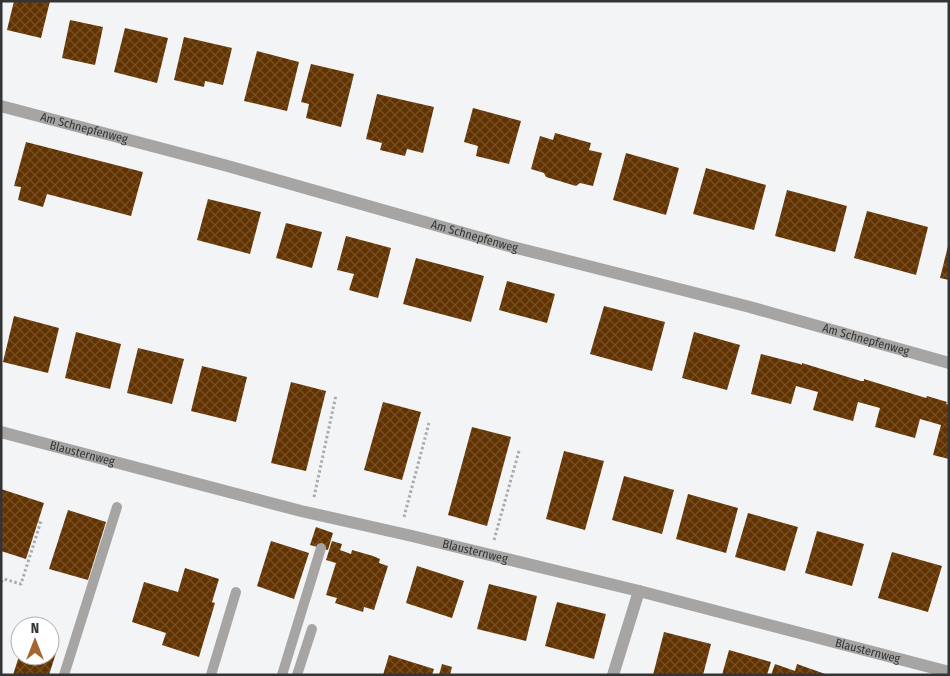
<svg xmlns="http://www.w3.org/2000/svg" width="950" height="676" font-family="'Fira Sans Condensed',sans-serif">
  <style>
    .building { fill: url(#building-cross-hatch) }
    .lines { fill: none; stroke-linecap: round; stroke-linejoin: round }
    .path { stroke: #a9abac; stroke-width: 3; stroke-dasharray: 2.5 2.5; stroke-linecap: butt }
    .service { stroke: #a6a5a4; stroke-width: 10 }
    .minor { stroke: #a6a5a4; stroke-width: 12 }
    .labels { text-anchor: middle; stroke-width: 5; stroke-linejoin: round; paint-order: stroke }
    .street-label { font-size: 12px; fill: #333435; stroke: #fff }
  </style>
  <defs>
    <pattern id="building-cross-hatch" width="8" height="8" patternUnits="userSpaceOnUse" patternTransform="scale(1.25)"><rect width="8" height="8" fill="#623300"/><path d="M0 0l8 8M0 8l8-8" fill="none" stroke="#755027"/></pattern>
  </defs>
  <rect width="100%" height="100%" fill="#f2f4f6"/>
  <path class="building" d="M14,1H50L41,38L7,30Z
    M70,20L103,27L95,65L62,58Z
    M125,28L168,38L157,83L114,72Z
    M184,37L232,48L223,85L205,81L204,87L174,80Z
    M257,51L299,62L287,111L244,101Z
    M311,64L354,74L341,127L306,118L309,104L301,102Z
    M377,94L434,107L423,153L407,149L405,156L380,150L382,143L366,139Z
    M473,108L521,121L509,164L476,156L478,146L464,142Z
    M555,133L591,143L589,150L602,153L593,186L580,183L576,186L546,177L544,173L531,169L540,136L553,140Z
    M26,142L143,172L131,216L47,194L43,207L18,200L21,187L14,186Z
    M626,153L679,168L666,215L613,200Z
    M706,168L766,185L754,230L693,214Z
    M787,190L847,206L835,252L775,236Z
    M208,199L261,212L250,254L197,240Z
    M867,211L928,227L916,275L854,258Z
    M286,223L322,232L312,268L276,258Z
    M346,236L391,248L378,298L349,290L354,274L337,270Z
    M948,246H949V280L940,278Z
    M416,258L484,276L471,322L403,304Z
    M507,281L555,294L547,323L499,310Z
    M604,306L665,322L652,371L590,354Z
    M14,316L59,328L48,373L3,362Z
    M76,332L121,344L110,389L65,378Z
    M694,332L740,345L727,390L682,378Z
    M138,348L184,359L172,404L127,393Z
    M761,354L800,364L802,365V363L861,381H864V379L926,398L927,396L947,402L946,404L949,405V459L933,455L941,425L920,419L915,438L875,427L880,408L858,402L853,421L813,410L818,392L796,386L791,404L751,394Z
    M202,366L247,377L236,422L191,411Z
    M291,382L326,391L306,471L271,463Z
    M383,402L421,412L402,480L364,470Z
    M472,427L511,437L487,526L448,515Z
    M564,451L604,461L585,530L546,519Z
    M624,476L674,490L662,534L612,520Z
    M1,489L44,503L26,559L1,551Z
    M688,494L738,508L726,553L676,539Z
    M68,510L106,522L88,580L49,569Z
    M748,513L798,527L785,571L735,557Z
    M316,527L333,533L328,550L310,545Z
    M817,531L864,544L852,586L805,573Z
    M271,541L309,553L294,599L257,586Z
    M332,541L342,544L340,550L351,554L352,550L373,556L380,559L379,563L388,566L374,610L364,607L363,612L335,603L337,598L326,595L336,563L326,560Z
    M892,552L942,566L928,612L878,598Z
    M417,566L464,581L452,618L406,603Z
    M185,568L219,579L212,602L215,603L199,657L162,645L166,633L132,622L144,582L178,592Z
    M489,584L537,596L526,641L477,629Z
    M557,602L606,614L594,659L545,646Z
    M664,632L711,644L703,675H653Z
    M729,650L771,662L767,675H722Z
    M50,651L56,653L49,675H13L19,656H50Z
    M389,655L434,669L432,675H383Z
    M442,664L452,667L450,675H439Z
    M775,664L795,671L797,664L828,675H771Z"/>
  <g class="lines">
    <path class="path" d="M314,497L336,395
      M404,517L429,423
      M494,540L519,451
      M1,582L4,579L21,584L41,521H38"/>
    <path class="service" d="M64,675L117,507
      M211,675L236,592
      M282,675L321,548
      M297,675L312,629"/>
    <g class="minor">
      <path id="s1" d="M1,106L224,165L509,246L750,307L949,363"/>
      <path id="s2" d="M1,432L301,511L412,536L639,591L949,672"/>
      <path d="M613,675L639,591"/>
    </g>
  </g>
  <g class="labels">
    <g class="street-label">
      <text dy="4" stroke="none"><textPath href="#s1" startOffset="86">Am Schnepfenweg</textPath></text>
      <text dy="4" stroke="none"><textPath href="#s1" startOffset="491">Am Schnepfenweg</textPath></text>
      <text dy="4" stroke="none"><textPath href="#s1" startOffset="896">Am Schnepfenweg</textPath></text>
      <text dy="4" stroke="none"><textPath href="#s2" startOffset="84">Blausternweg</textPath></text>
      <text dy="4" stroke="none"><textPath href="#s2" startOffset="489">Blausternweg</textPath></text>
      <text dy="4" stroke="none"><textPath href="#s2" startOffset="894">Blausternweg</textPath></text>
    </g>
  </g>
  <rect width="950" height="676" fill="none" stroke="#333435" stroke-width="5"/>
  <g transform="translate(35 641)"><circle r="24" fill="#ffffff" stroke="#adaeae"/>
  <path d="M0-4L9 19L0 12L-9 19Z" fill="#a66430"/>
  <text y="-8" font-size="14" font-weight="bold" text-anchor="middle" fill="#333435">N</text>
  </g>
</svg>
